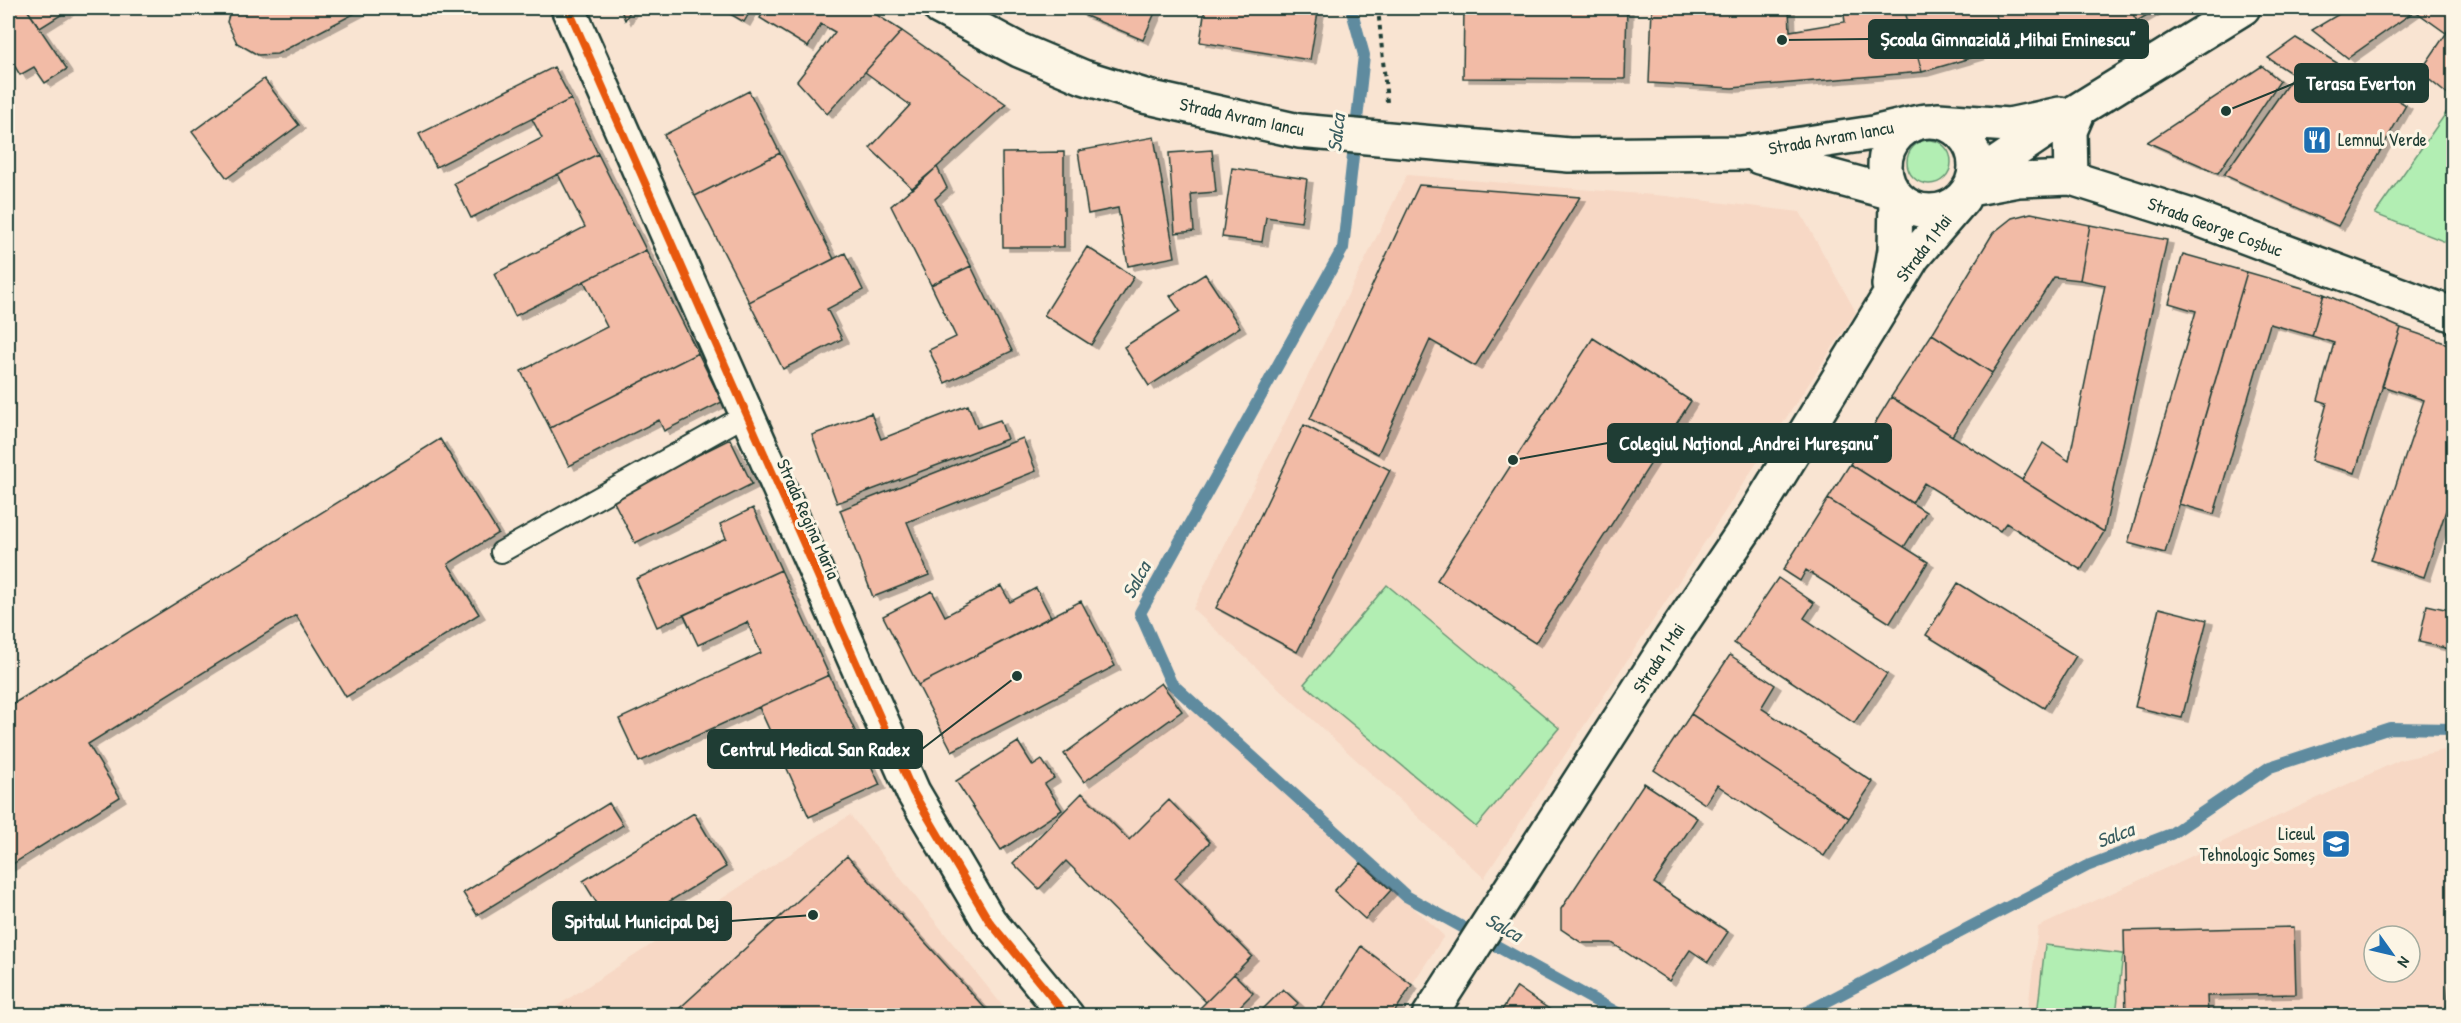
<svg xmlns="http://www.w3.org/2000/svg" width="2461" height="1023" font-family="'Patrick Hand',sans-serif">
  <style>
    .built { fill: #f7d8c5; fill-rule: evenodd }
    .green { fill: #b2eeb3; stroke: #689674; stroke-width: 1.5 }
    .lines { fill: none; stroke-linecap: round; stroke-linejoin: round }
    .stream { stroke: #5f8b9f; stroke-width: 12 }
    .building { fill: #f2bba6; stroke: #1f3d34; stroke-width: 1.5; filter: url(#shadow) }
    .service-casing { stroke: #1f3d34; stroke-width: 24 }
    .tertiary-casing { stroke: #1f3d34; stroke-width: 38 }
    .secondary-casing { stroke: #1f3d34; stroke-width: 38 }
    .path { stroke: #1f3d34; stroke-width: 4; stroke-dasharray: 4.5 4.5; stroke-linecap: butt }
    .service { stroke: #fcf5e5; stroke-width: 20 }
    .tertiary { stroke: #fcf5e5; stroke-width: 33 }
    .secondary { stroke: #fcf5e5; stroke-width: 33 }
    .cycleway-casing { stroke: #fcf5e5; stroke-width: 11 }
    .cycleway { stroke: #e8590c; stroke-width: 8 }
    .labels { text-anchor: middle; stroke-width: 6; stroke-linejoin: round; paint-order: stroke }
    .street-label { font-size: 18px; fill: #1f3d34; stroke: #fcf5e5 }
    .poi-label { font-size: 18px; fill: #1f3d34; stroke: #fcf5e5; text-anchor: start }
    .water-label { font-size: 20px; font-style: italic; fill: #3a5e61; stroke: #fcf5e5 }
    .leader { fill: none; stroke: #1f3d34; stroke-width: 2 }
    .callout-dot { fill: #1f3d34; stroke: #fcf5e5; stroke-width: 2 }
    .callout { fill: #1f3d34; stroke: #1f3d34; stroke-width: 2 }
    .callout-label { font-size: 20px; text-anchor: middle; font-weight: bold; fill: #fff }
  </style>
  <defs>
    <filter id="shadow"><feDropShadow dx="6" dy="4" stdDeviation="0" flood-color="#0004"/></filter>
  </defs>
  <rect width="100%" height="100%" fill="#f9e4d2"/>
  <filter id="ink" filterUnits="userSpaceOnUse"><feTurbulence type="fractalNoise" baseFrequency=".0167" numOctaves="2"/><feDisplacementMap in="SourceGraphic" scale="12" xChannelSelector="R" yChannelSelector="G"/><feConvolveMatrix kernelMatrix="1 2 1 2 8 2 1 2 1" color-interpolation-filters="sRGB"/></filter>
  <g filter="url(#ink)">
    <path class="built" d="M1407,175L1666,196L1800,212L1856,312L1484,878L1193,609Z
      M1197,707L1444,936L1392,1015H1230L1253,993L1234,974L1067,861L1039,889L1013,863L1082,793Z
      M2453,748V1015L2027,1016L2038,927L2400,760ZM2374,936H2410V972H2374Z
      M850,815L1010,1015L542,1016Z"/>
    <path class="green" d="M2453,103V245L2375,214Z
      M1907 162a22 22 0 1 1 44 0a22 22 0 1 1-44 0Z
      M1387,585L1559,728L1476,827L1304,684Z
      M2045,945L2123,954L2116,1015H2037Z"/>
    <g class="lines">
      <path class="stream" d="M1351,8L1364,55L1343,248L1140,613L1171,683L1406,896L1623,1016
        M1799,1016L2087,866L2171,834L2270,767L2390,728L2454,729"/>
    </g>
    <path class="building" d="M8,8H26L67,69L45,83L34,67L20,75L11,60L8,62Z
      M26,8H72L40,28Z
      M231,8H365L277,54L258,55L237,43L227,22Z
      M620,8H632L625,20Z
      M720,8H752L744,22Z
      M766,8H866L902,31L827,114L797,81L835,32L821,24L808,47L760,18Z
      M1081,8H1157L1143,40L1079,13Z
      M1205,8H1290L1318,12L1310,60L1200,42Z
      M1464,8H1627L1625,79L1463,78Z
      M1652,8H1789L1790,31L1845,22L1843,8H1904L1922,72L1732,88L1649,83Z
      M1904,8H1994L2005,48L1922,72Z
      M1994,8H2129L2137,21L2005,48Z
      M2129,8H2159L2137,21Z
      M2349,8H2454V22L2446,33L2415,11L2348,58L2312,30Z
      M2454,22V86L2448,95L2420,72Z
      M902,31L1006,104L913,189L870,148L910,105L865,72Z
      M2296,38L2406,105L2338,226L2224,175L2294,75L2268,58Z
      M2262,66L2280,81L2218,173L2147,142Z
      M554,67L571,99L436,167L419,134Z
      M264,79L299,125L227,178L192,132Z
      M749,91L780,153L695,196L664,135Z
      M571,99L598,154L471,218L454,183L542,138L532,119Z
      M1154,137L1175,257L1128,266L1118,208L1088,214L1078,151Z
      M1212,150L1216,192L1191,194L1194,231L1175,233L1169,153Z
      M1064,152V247H1003L1002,153Z
      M780,153L834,259L749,302L695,196Z
      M598,154L646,250L515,316L494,274L585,227L558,174Z
      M937,167L947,188L935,199L971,266L931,285L891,206Z
      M1232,168L1307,179L1301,222L1266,217L1262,242L1222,237Z
      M1419,185L1580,197L1475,366L1430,340L1378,454L1310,419Z
      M2031,213L2090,225L2080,280L2054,277L1992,373L1932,334L1993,233L2012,218Z
      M2090,225L2167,240L2104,532L2022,480L2043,443L2069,461L2105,285L2080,280Z
      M1087,247L1134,277L1091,345L1044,315Z
      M646,250L698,353L550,428L521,371L607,327L584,281Z
      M845,253L863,290L827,309L842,339L783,369L749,302Z
      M2183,254L2247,272L2165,553L2128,543L2196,311L2169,303Z
      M971,266L1012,351L945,383L929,350L956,337L931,285Z
      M2247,272L2324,294L2312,336L2270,324L2214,514L2179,504Z
      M1205,274L1240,327L1149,386L1124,347L1180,311L1170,296Z
      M2324,294L2401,328L2355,473L2311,461L2327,403L2318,400L2334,343L2312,336Z
      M2401,328L2454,346V486L2424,577L2371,560L2424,400L2382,386Z
      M1932,334L1992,373L1952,436L1891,397Z
      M1593,338L1691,401L1535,643L1437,580Z
      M698,353L722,402L664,431L659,420L569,466L550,428Z
      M1891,397L2104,532L2081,570L2006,523L2000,531L1924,483L1912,503L1850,464Z
      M968,405L977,428L1000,420L1007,439L837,503L812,435L871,413L881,439Z
      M1304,425L1390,470L1297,652L1216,608Z
      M1023,438L1036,471L907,522L929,575L873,597L840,510Z
      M440,439L498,533L448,564L479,614L346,697L296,615L88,744L120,797L8,867V707Z
      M730,439L752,484L635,543L612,498Z
      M1850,464L1926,512L1904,547L1828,499Z
      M1828,499L1928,562L1890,623L1806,570L1800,581L1783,570Z
      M753,508L781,570L657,627L636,579L726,538L720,524Z
      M781,570L829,675L639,762L619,719L761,653L747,622L698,645L684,615Z
      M1778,578L1814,603L1804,618L1887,674L1854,723L1734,643Z
      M1958,583L2076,656L2044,708L1926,635Z
      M1001,586L1010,602L1036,588L1051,617L918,685L883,616L932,591L945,616Z
      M1081,601L1115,666L952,751L918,685Z
      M2427,605L2454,611V650L2419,642Z
      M2159,608L2207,620L2182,718L2135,707Z
      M1730,655L1775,685L1761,708L1873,782L1849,818L1691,714Z
      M829,675L880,785L809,817L759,707Z
      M1161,683L1182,711L1084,782L1064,754Z
      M1691,714L1849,818L1824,856L1717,785L1705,804L1654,770Z
      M1018,742L1033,766L1042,760L1054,778L1045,784L1062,810L1001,850L956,781Z
      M1644,783L1697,818L1654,883L1728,932L1708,962L1690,950L1669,981L1612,943H1582L1561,929V909Z
      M1082,793L1129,840L1169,800L1210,842L1175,878L1252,956L1206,1002L1066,861L1039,889L1013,863Z
      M609,803L623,825L477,915L463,893Z
      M694,813L726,867L616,934L583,881Z
      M847,856L992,1016H671Z
      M1361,863L1391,890L1365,919L1334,891Z
      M2454,892V1016H2447Z
      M2294,927L2296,994L2207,996L2208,1016H2126L2124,931Z
      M1361,946L1412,985L1392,1016H1317Z
      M1234,974L1253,993L1230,1016H1192Z
      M1517,987L1559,1016H1498Z
      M1283,989L1298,1003L1286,1016H1256Z"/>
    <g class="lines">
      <g class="service-casing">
        <path id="service" d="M501,552L746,415"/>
      </g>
      <g class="tertiary-casing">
        <path id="tertiary" d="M568,8L913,792L989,921L1067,1016"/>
      </g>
      <g class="secondary-casing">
        <path id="secondary" d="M940,8L1019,50L1083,77L1148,97L1299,131L1569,155L1742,153L1873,133L1919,122
          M1938,120L2009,125L2060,114
          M1885 166a45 45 0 1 1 90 0a45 45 0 1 1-90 0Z
          M1759,157L1893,193
          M2071,178L2070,131L2079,110
          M1974,179L2049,128L2243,8
          M1970,189L2018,180L2071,178L2185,214L2454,315
          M1889,285L1895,250L1896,197
          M1429,1016L1671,639L1756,513L1913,257L1963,199"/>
      </g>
      <path class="path" d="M1378,8L1387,102"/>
      <use href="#service" class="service"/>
      <use href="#tertiary" class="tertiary"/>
      <use href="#secondary" class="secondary"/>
      <g class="cycleway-casing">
        <path id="cycleway" d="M568,8L913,792L989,921L1067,1016"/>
      </g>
      <use href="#cycleway" class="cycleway"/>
    </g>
  </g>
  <defs>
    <g id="restaurant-square" transform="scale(1.5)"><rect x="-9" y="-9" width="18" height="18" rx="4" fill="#1f6fb2" stroke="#fcf5e5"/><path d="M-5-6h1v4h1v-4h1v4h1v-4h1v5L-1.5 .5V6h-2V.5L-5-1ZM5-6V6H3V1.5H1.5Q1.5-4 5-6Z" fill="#fff"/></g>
    <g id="school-square" transform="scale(1.5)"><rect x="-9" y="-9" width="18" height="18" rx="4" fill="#1f6fb2" stroke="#fcf5e5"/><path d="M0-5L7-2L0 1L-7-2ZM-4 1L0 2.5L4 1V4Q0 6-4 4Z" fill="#fff"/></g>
  </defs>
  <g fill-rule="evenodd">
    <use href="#restaurant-square" x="2317" y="140"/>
    <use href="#school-square" x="2336" y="844"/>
  </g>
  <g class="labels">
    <g class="street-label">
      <text transform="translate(1242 117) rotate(12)" y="6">Strada Avram Iancu</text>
      <text transform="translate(1831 138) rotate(-10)" y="6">Strada Avram Iancu</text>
      <text transform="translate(2215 227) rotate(20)" y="6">Strada George Coșbuc</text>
      <text transform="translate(1924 248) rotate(-53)" y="6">Strada 1 Mai</text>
      <text transform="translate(808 519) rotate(66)" y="6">Strada Regina Maria</text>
      <text transform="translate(1659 658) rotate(-57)" y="6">Strada 1 Mai</text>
    </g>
    <g class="poi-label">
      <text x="2338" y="146">Lemnul Verde</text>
      <text x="2315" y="840" text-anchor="end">Liceul<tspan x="2315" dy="21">Tehnologic Someș</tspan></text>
    </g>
    <g class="water-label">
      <text transform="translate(1336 133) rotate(-84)" y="7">Salca</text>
      <text transform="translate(1136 580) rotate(-62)" y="7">Salca</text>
      <text transform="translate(2115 835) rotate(-21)" y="7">Salca</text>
      <text transform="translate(1504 927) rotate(29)" y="7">Salca</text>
    </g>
  </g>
  <path class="leader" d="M1782 40L1869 39M2226 111L2295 83M1513 460L1608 443M1017 676L922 749M813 915L731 921"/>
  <g class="callout-dot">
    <circle cx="1782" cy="40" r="6"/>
    <circle cx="2226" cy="111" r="6"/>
    <circle cx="1513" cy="460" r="6"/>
    <circle cx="1017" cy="676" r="6"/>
    <circle cx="813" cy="915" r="6"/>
  </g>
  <g class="callout">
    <rect x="1869" y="20" width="279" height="38" rx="6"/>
    <rect x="2295" y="64" width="133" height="38" rx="6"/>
    <rect x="1608" y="424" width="283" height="38" rx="6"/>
    <rect x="708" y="730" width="214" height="38" rx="6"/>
    <rect x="553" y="902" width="178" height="38" rx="6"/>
  </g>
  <g class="callout-label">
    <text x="2008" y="46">Școala Gimnazială „Mihai Eminescu”</text>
    <text x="2361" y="90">Terasa Everton</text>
    <text x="1749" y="450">Colegiul Național „Andrei Mureșanu”</text>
    <text x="815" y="756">Centrul Medical San Radex</text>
    <text x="642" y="928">Spitalul Municipal Dej</text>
  </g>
  <rect width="2461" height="1023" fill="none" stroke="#fcf5e5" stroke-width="30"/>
  <rect x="15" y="15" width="2431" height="993" fill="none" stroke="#1f3d34" stroke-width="2" filter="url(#ink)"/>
  <g transform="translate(2392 954) rotate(124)"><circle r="28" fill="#fcf5e5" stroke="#a4ab9e" stroke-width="1.5"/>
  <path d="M0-4.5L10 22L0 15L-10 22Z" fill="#1f6fb2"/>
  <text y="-9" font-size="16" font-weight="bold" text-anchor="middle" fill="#1f3d34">N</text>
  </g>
</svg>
